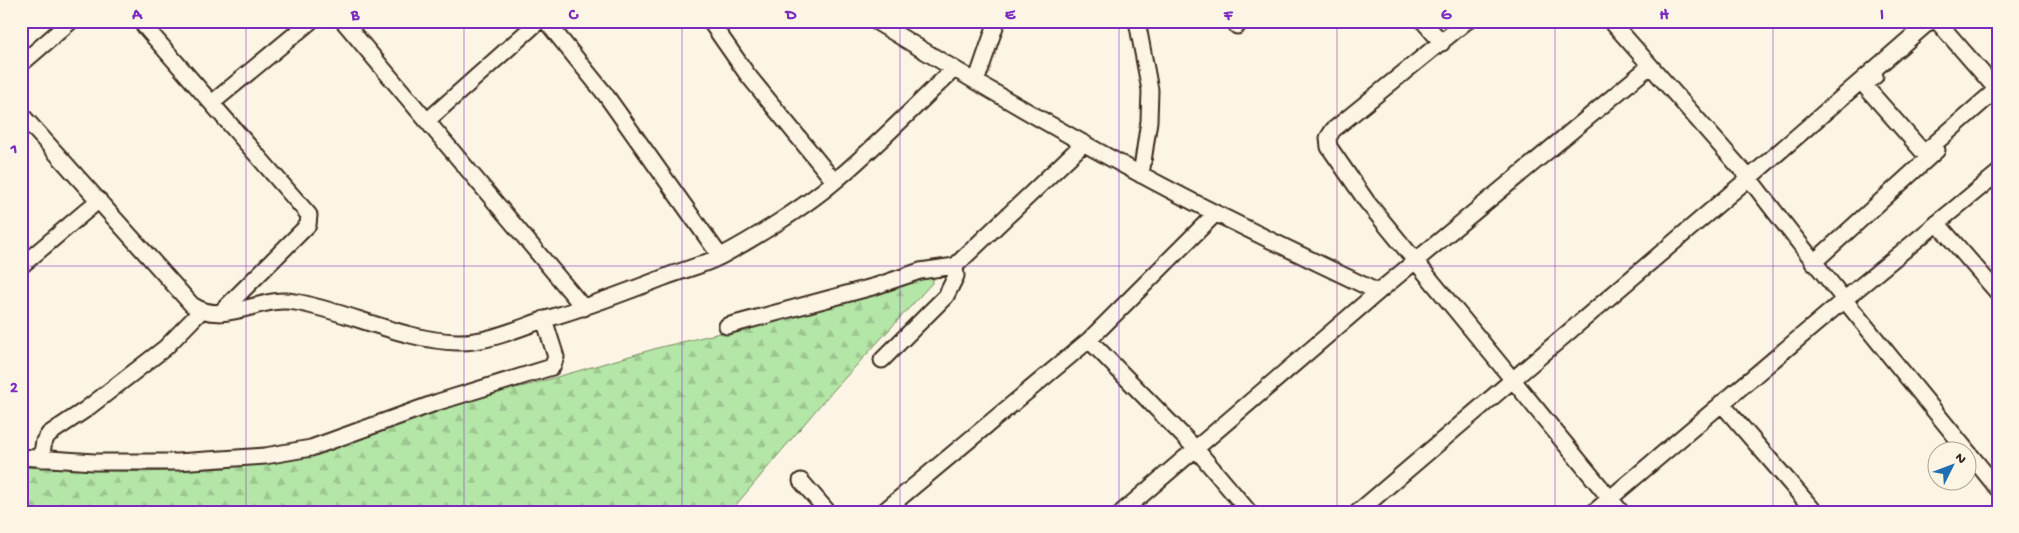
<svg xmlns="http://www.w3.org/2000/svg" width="2019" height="533" font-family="'Gochi Hand',sans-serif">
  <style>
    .forest { fill: url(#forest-firs); stroke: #788862 }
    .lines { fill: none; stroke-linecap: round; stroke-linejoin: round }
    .minor-casing { stroke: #3b2a1e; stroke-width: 19 }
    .minor { stroke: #fcf5e5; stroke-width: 15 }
    .grid { fill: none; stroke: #7b2cbf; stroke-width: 1; stroke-opacity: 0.55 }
    .neatline { fill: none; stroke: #7b2cbf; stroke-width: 2 }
    .grid-label { font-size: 16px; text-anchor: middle; font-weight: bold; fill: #7b2cbf }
  </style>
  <defs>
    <pattern id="forest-firs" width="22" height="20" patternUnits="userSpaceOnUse" patternTransform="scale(1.25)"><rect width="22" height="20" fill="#b4e6a7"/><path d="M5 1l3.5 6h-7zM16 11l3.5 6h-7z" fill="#9cc58f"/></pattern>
  </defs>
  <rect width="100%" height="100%" fill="#fcf5e5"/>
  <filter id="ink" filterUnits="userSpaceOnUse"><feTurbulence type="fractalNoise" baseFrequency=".02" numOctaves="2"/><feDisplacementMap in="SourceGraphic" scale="10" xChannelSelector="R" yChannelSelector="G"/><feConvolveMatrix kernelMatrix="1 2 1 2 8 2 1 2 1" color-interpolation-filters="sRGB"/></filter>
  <g filter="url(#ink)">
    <path class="forest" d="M935,276L932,283L821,404L730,512H21V467L145,472L184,470L224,468L316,453L480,396L529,385L661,347L808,312Z"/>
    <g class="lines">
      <g class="minor-casing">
        <path id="minor" d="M140,21L309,215L308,225L220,313
          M343,21L584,308
          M546,21L605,94L720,256
          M710,21L747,74L834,181
          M875,21C973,81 1072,139 1174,192C1241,227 1310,259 1378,292
          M1137,21L1150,90L1149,121L1141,175
          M1423,21L1442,43
          M1467,21L1333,130L1328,138L1329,147L1367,202L1621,512
          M1930,21L1749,178C1829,284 1915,386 1998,489
          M1937,21L1998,91
          M1237,26L1242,21
          M21,64L71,21
          M1875,76L1864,85L1924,153L1996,90
          M976,82L997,21
          M212,103L311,21
          M21,114L192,305C225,327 260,295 295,302C347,311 405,341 457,342C491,343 524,325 556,316C593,305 629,291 665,277C683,270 704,265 721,256C755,238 806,206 835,181C877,146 915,106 954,69
          M428,120L539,21
          M1937,223L1998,293
          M1813,263L1937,150
          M21,266L99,200
          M727,326L876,286L920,271L955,266L1084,143
          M1089,340L1196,449L1249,512
          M882,360L946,296L956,276L955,266
          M1721,403L1815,512
          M21,457L94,462H177L265,456L311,448L438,402L552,367L556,357L544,319
          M41,459L44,441L49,434L85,410L165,348L201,311
          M801,481L828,512
          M883,512L1089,340L1215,214
          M1122,512L1378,292L1650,66
          M1358,512L1749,178L1611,21
          M1594,512L1845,299L1998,173"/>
      </g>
      <use href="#minor" class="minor"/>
    </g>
  </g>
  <path class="grid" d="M246,21V512M464,21V512M682,21V512M900,21V512M1119,21V512M1337,21V512M1555,21V512M1773,21V512M21,266H1998"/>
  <rect width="2019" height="533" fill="none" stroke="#fcf5e5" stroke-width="55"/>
  <g transform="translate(1952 466) rotate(48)"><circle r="24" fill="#fcf5e5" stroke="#afa495"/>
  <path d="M0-4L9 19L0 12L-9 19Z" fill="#1f6fb2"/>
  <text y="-8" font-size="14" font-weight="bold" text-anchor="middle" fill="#3b2a1e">N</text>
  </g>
  <rect x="28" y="28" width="1964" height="478" class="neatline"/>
  <g class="grid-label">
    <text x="137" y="19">A</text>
    <text x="355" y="19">B</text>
    <text x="573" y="19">C</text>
    <text x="791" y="19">D</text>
    <text x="1010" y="19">E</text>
    <text x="1228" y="19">F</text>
    <text x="1446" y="19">G</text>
    <text x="1664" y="19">H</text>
    <text x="1882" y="19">I</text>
    <text x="14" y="153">1</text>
    <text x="14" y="392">2</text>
  </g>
</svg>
